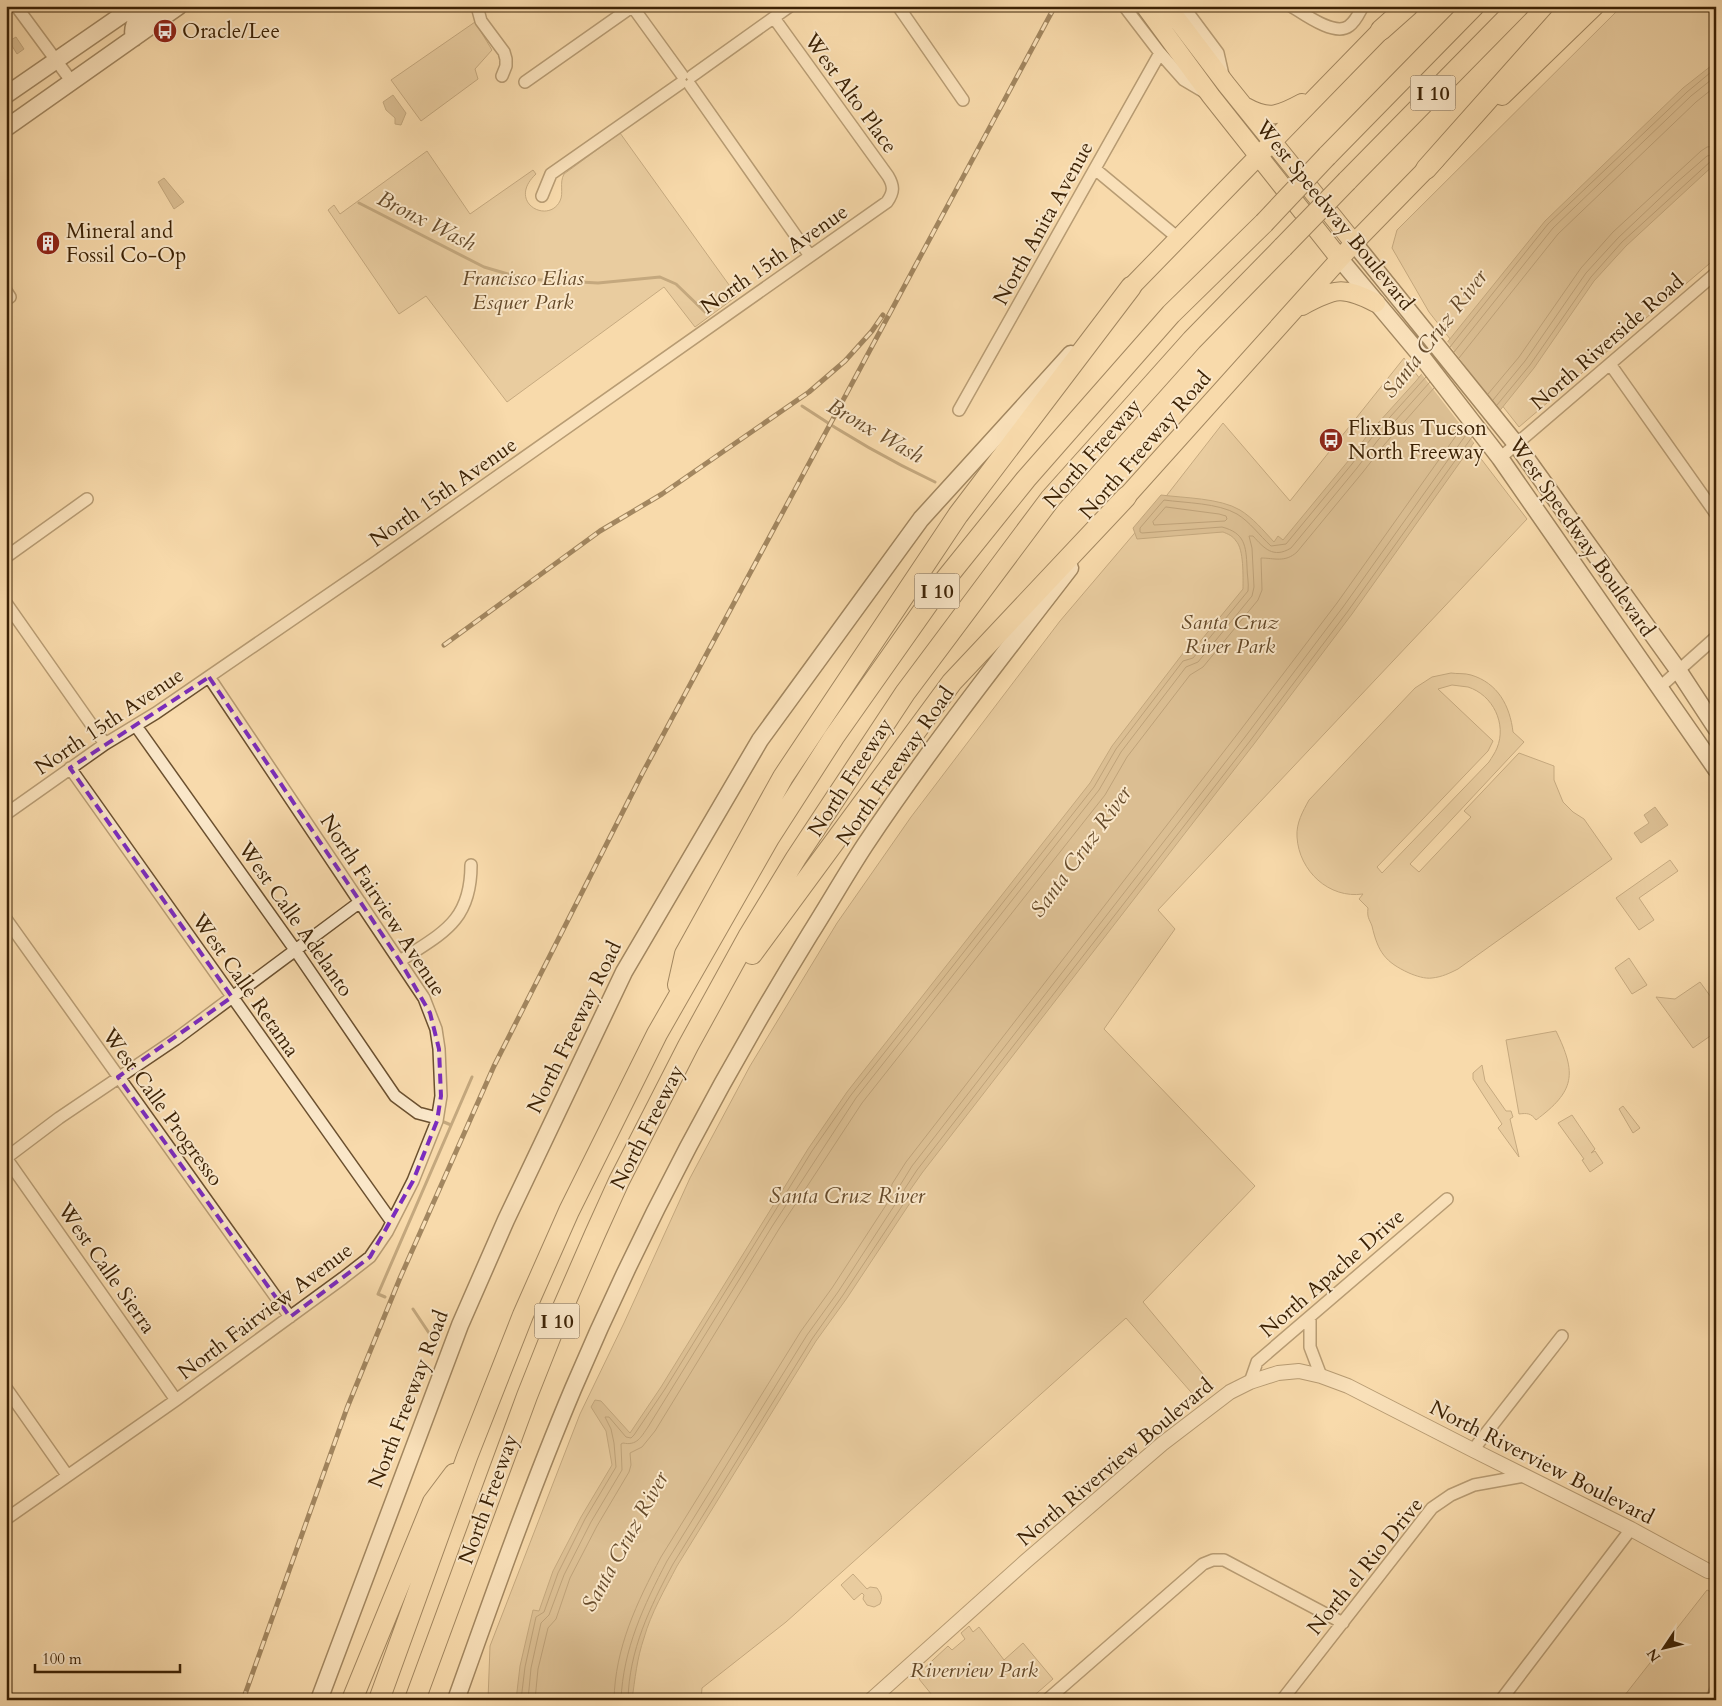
<svg xmlns="http://www.w3.org/2000/svg" width="1722" height="1706" font-family="Cardo,serif">
  <style>
    .green { fill: #d8bb90; stroke: #8a6e4a; fill-rule: evenodd }
    .water { fill: #b89b73; stroke: #866b47 }
    .pier { fill: #f8daac }
    .lines { fill: none; stroke-linecap: round; stroke-linejoin: round }
    .shore { stroke: #7a5e3c; stroke-width: 1 }
    .stream { stroke: #866b47; stroke-width: 3 }
    .minor-casing { stroke: #6b502f; stroke-width: 14 }
    .tertiary-casing { stroke: #6b502f; stroke-width: 16 }
    .secondary-casing { stroke: #3c2205; stroke-width: 19 }
    .primary-casing { stroke: #3c2205; stroke-width: 20 }
    .motorway-casing { stroke: #3c2205; stroke-width: 22 }
    .minor { stroke: #fae7c9; stroke-width: 11 }
    .tertiary { stroke: #fae7c9; stroke-width: 14 }
    .secondary { stroke: #fae7c9; stroke-width: 16 }
    .primary { stroke: #f8daac; stroke-width: 18 }
    .motorway { stroke: #f8daac; stroke-width: 20 }
    .rail-casing { stroke: #3c2205; stroke-width: 5 }
    .rail { stroke: #fae7c9; stroke-width: 3; stroke-dasharray: 9; stroke-linecap: butt }
    .motorway-bridge-casing { stroke: #3c2205; stroke-width: 22; stroke-linecap: butt }
    .motorway-bridge { stroke: #f8daac; stroke-width: 20 }
    .marked { fill: none; stroke: #7b2cbf; stroke-width: 4; stroke-dasharray: 10 6; stroke-linejoin: round }
    .labels { text-anchor: middle; stroke-width: 4; stroke-linejoin: round; paint-order: stroke }
    .shield { fill: #fae7c9; stroke: #755d40; stroke-width: 1 }
    .shield-label { font-size: 20px; font-weight: bold; fill: #3c2205 }
    .poi-label { font-size: 21px; fill: #3c2205; stroke: #fae7c9; text-anchor: start }
    .street-label { font-size: 21px; fill: #3c2205; stroke: #fae7c9 }
    .park-label { font-size: 21px; font-style: italic; fill: #634828; stroke: #fae7c9 }
    .water-label { font-size: 22px; font-style: italic; fill: #674c2c; stroke: #fae7c9 }
  </style>
  <rect width="100%" height="100%" fill="#f8daac"/>
  <filter id="stains"><feTurbulence type="fractalNoise" baseFrequency=".004" numOctaves="4"/><feColorMatrix values="0 0 0 0 .2 0 0 0 0 .09 0 0 0 0 .02 0 0 0 .5 -.17"/></filter>
  <radialGradient id="worn" r=".72"><stop offset=".6" stop-color="#630" stop-opacity="0"/><stop offset="1" stop-color="#630" stop-opacity=".3"/></radialGradient>
  <path class="green" d="M1622,6H1716V258L1519,427L1429,312L1392,248L1397,230Z
    M475,22L492,50L475,69L478,79L421,121L391,80Z
    M620,133L737,296L695,327L664,287L507,402L426,296L399,314L328,210L334,205L340,214L427,151L470,214L533,170L536,174C506,202 548,225 560,201C564,193 559,183 564,174Z
    M1404,358L1527,519L1158,910L1175,929L1104,1029L1255,1186L1143,1302L1213,1386L1197,1399L1126,1318L786,1622L702,1688L701,1700H488L490,1646L580,1414L624,1323L690,1178L750,1066L837,923L911,817L1060,621L1167,495L1223,423L1290,501Z
    M1451,673C1457,674 1465,673 1471,675C1498,683 1510,706 1513,732L1524,742L1410,864L1419,872L1471,817L1464,811L1519,753L1554,766V780L1563,802L1573,812L1584,819L1612,859L1458,969C1450,973 1442,977 1432,978C1425,979 1416,976 1409,973C1385,962 1378,952 1372,926C1369,918 1367,918 1368,908L1359,899L1363,894C1329,899 1299,871 1297,837C1296,823 1303,811 1309,800L1415,688L1432,677ZM1452,685C1457,686 1463,686 1468,687C1493,695 1507,724 1497,748C1495,753 1492,757 1489,762L1382,873L1377,867L1488,751L1493,741L1438,689Z
    M1670,860L1678,871L1639,898L1654,920L1639,930L1616,898Z
    M1629,958L1647,985L1632,994L1615,968Z
    M1700,982L1716,1004V1032L1693,1048L1656,997L1675,999Z
    M1556,1031C1577,1074 1575,1091 1536,1120C1531,1113 1527,1113 1519,1114L1506,1040Z
    M1482,1065L1485,1081L1506,1111H1511L1513,1117L1510,1119L1519,1157L1498,1128L1502,1124L1473,1079V1073Z
    M1623,1106L1640,1128L1633,1133L1619,1109Z
    M1572,1115L1595,1149L1591,1153L1595,1151L1603,1163L1590,1172L1582,1160L1584,1159L1558,1123Z
    M853,1574L867,1589L870,1587L877,1588C881,1594 883,1597 880,1604L874,1607L867,1605L863,1599L864,1595L862,1593L854,1600L841,1585Z
    M1707,1590L1716,1594V1700H1621Z
    M969,1626L973,1632L979,1627L1004,1660L1023,1643L1053,1679L1029,1700H936L919,1679L922,1676L919,1673L948,1646L952,1650L965,1639L961,1633Z"/>
  <path class="water" d="M16,37L24,49L17,54L9,41Z
    M1716,62V163L1626,246L1594,281L1534,368L1473,444L1352,614L1254,744L922,1173L908,1193L914,1197L847,1298L816,1341L677,1566C665,1589 651,1613 644,1638C637,1658 635,1679 632,1700H516L520,1666L533,1610L539,1611L553,1571L581,1517L612,1465L606,1431L591,1407L595,1400L601,1401L630,1433L661,1387L808,1149L847,1092L1090,783L1112,746L1184,652L1189,655L1243,589C1243,577 1244,549 1236,541C1233,536 1228,534 1223,532L1137,539L1133,528L1161,495C1184,498 1220,498 1240,510C1253,518 1263,530 1274,542L1278,536L1283,540L1349,460L1369,433L1416,381L1545,221L1683,88Z
    M393,95L406,113L401,125L395,124V118L386,110L383,102Z
    M164,178L184,202L174,209L158,182Z
    M1655,807L1668,825L1641,843L1634,833L1649,823L1644,815Z"/>
  <path class="pier" d="M1446,340L1500,413L1476,445L1420,372Z"/>
  <g class="lines">
    <path class="shore" d="M1450,347L1548,224L1687,92L1716,68
      M1454,352L1553,228L1691,96L1716,76
      M1459,358L1558,234L1696,102L1716,86
      M1488,394L1519,357L1581,268L1613,232L1701,151L1707,147L1716,146
      M1493,400L1525,361L1586,273L1618,238L1676,183L1707,156L1716,154
      M1497,405L1530,365L1591,277L1622,242L1711,161L1716,160
      M1166,507L1219,514L1226,516L1227,519L1225,521L1154,525L1153,522Z
      M521,1700L525,1667L536,1617L544,1612L558,1573L585,1519L616,1467L614,1443L611,1429L605,1417H609L626,1437L631,1438L634,1435L665,1389L812,1151L851,1095L1094,787L1116,749L1183,661L1193,658L1248,591C1249,583 1247,575 1247,567C1246,546 1245,533 1222,527L1142,533L1140,532V528L1164,500C1186,503 1218,503 1237,514C1250,522 1259,535 1271,546L1286,544L1352,464L1373,436L1426,377
      M528,1700L531,1668L541,1623L549,1615L564,1575L591,1522L622,1470L621,1444L623,1443C637,1446 641,1437 648,1427L773,1225L856,1098L1099,790L1121,752L1186,667L1198,662L1252,596L1254,587L1252,548L1249,536H1253C1264,548 1273,559 1291,548L1357,468L1378,440L1430,382
      M535,1700L538,1669L548,1628L556,1619L570,1578L597,1526L629,1472L631,1465L630,1453L642,1447L655,1431L779,1229L862,1103L1105,795L1127,757L1190,675L1203,667L1258,600L1262,590L1261,558C1274,558 1285,563 1297,552L1363,472L1384,445L1434,388
      M614,1700C615,1648 637,1602 661,1557L801,1331L832,1288L890,1199L892,1184L906,1162L1239,732L1337,603L1463,426
      M621,1700C623,1649 644,1605 667,1561L807,1335L838,1292L898,1200L899,1187L912,1166L1245,737L1343,607L1468,432
      M628,1700C629,1650 650,1607 673,1564L812,1339L843,1295L906,1200L904,1190L917,1170L1250,741L1348,611L1472,437"/>
    <path class="stream" d="M359,203L484,267L525,279L598,283L660,277L676,284L705,312
      M802,406C845,435 888,460 935,482
      M444,1122L451,1125
      M385,1297L378,1294L472,1077
      M413,1309L431,1336
      M1705,1700L1716,1676"/>
    <g class="minor-casing">
      <path id="minor" d="M16,6L72,82
        M480,6L478,10L481,21L504,52L506,59V66L502,76
        M632,6L682,75
        M898,6L963,100
        M1124,6L1160,53L1184,80L1206,93
        M1183,6L1218,53L1223,75
        M1291,6C1304,14 1335,37 1349,26C1356,21 1359,13 1363,6
        M692,76L790,6
        M525,82L633,6
        M690,85L810,256
        M1095,169L1178,238
        M542,196L551,174L681,83
        M6,291L10,297L6,300
        M1610,364L1716,514
        M959,410L1160,53
        M1500,458L1716,273
        M6,557L87,499
        M6,603L105,744
        M1660,687L1716,637
        M136,726L296,951L395,1096L418,1113L437,1118
        M70,768L392,1222
        M6,814L105,744L156,713L373,564L887,202C894,192 894,186 888,176L774,18
        M6,919L290,1317
        M400,961C442,933 471,922 471,865
        M6,1158L59,1118L176,1039L360,902
        M6,1158L176,1400
        M1310,1317V1347L1321,1376
        M1250,1382L1257,1362L1447,1199
        M6,1388L67,1475
        M1473,1450L1562,1336
        M6,1519L176,1400L343,1278L370,1257L387,1232L413,1181L437,1121L441,1096L439,1049L436,1029L424,998L209,677
        M1047,1700L1203,1564L1213,1560H1224L1343,1623
        M1282,1700L1432,1508L1451,1495L1474,1485L1524,1476
        M1501,1700L1631,1529"/>
    </g>
    <g class="tertiary-casing">
      <path id="tertiary" d="M871,1700L1026,1561L1162,1444L1230,1392L1250,1382L1278,1373L1299,1371L1321,1376L1348,1386L1473,1450L1631,1529L1708,1571L1716,1572"/>
    </g>
    <g class="secondary-casing">
      <path id="secondary" d="M134,38C130,23 141,14 152,6
        M6,95L135,6
        M6,128L179,6
        M1354,243L1516,444L1678,670L1716,728
        M1340,259L1422,357L1500,458L1716,769
        M319,1700L460,1325L506,1220L624,972L760,740L921,519L1071,354
        M456,1700C493,1596 530,1491 573,1389C640,1231 720,1080 810,934C829,904 846,874 865,845C929,749 1000,659 1070,568"/>
    </g>
    <g class="primary-casing">
      <path id="primary" d="M1145,6L1211,96L1340,259
        M1167,6L1226,84L1354,243
        M1502,96L1595,6
        M1246,107C1269,120 1280,115 1302,103
        M1131,287L1391,20
        M1302,306C1335,288 1343,286 1376,303
        M1126,497L1354,243L1436,159"/>
    </g>
    <g class="motorway-casing">
      <path id="motorway" d="M1381,30L1408,6
        M1327,156L1474,6
        M1426,169L1571,6
        M1347,181L1519,6
        M752,954L952,682L1126,497
        M678,985L685,954L783,777L958,515L1131,287
        M352,1700L433,1502L454,1474
        M379,1700L467,1457L523,1315L569,1211L657,1034L769,838L834,737L944,581L1026,479L1171,314L1264,223
        M415,1700L527,1396L554,1328L595,1234L619,1181L688,1046L748,937L796,858L905,693L1050,499L1192,340L1283,247"/>
    </g>
    <use href="#minor" class="minor"/>
    <use href="#tertiary" class="tertiary"/>
    <use href="#secondary" class="secondary"/>
    <use href="#primary" class="primary"/>
    <use href="#motorway" class="motorway"/>
    <g class="rail-casing">
      <path id="rail" d="M444,645L600,531L662,494L809,392L845,361L872,331L883,315
        M243,1700L347,1408L400,1278L494,1066L642,774L1055,6"/>
    </g>
    <use href="#rail" class="rail"/>
    <g class="motorway-bridge-casing">
      <path id="motorway-bridge" d="M1264,223L1327,156
        M1283,247L1347,181"/>
    </g>
    <use href="#motorway-bridge" class="motorway-bridge"/>
  </g>
  <path d="M0 0H1722V1706H0ZM209,677L400,961L430,1013L439,1049L441,1096L437,1121L413,1181L370,1257L290,1317L118,1077L232,997L70,768Z" fill="#f8daac" fill-opacity=".55" fill-rule="evenodd"/>
  <path class="marked" d="M209,677L400,961L430,1013L439,1049L441,1096L437,1121L413,1181L370,1257L290,1317L118,1077L232,997L70,768Z"/>
  <defs>
    <g id="bus-disc" transform="scale(1.25)"><circle r="9.5" fill="#8f2418" stroke="#fae7c9"/><path d="M-5-6H5V4H4V6H2V4H-2V6H-4V4H-5ZM-3.5-4V0h7V-4ZM-3.5 1.2v1.5H-2V1.2ZM2 1.2v1.5H3.5V1.2Z" fill="#fff"/></g>
    <g id="building-disc" transform="scale(1.25)"><circle r="9.5" fill="#8f2418" stroke="#fae7c9"/><path d="M-4-6H4V6H1V3H-1V6H-4ZM-2.5-4.3h1.7v1.8h-1.7ZM.8-4.3h1.7v1.8H.8ZM-2.5-1h1.7V.8h-1.7ZM.8-1h1.7V.8H.8Z" fill="#fff"/></g>
  </defs>
  <g fill-rule="evenodd">
    <use href="#bus-disc" x="165" y="31"/>
    <use href="#building-disc" x="48" y="243"/>
    <use href="#bus-disc" x="1331" y="440"/>
  </g>
  <g class="labels">
    <g class="shield">
      <rect x="1410.5" y="75.5" width="45" height="35" rx="4"/>
      <rect x="914.5" y="573.5" width="45" height="35" rx="4"/>
      <rect x="534.5" y="1303.5" width="45" height="35" rx="4"/>
    </g>
    <g class="shield-label">
      <text x="1433" y="100">I 10</text>
      <text x="937" y="598">I 10</text>
      <text x="557" y="1328">I 10</text>
    </g>
    <g class="poi-label">
      <text x="182" y="38">Oracle/Lee</text>
      <text x="66" y="238">Mineral and<tspan x="66" dy="24">Fossil Co-Op</tspan></text>
      <text x="1348" y="435">FlixBus Tucson<tspan x="1348" dy="24">North Freeway</tspan></text>
    </g>
    <g class="street-label">
      <text transform="translate(851 93) rotate(54)" y="7">West Alto Place</text>
      <text transform="translate(1335 215) rotate(51)" y="7">West Speedway Boulevard</text>
      <text transform="translate(1043 223) rotate(-61)" y="7">North Anita Avenue</text>
      <text transform="translate(774 259) rotate(-35)" y="7">North 15th Avenue</text>
      <text transform="translate(1607 342) rotate(-41)" y="7">North Riverside Road</text>
      <text transform="translate(1145 445) rotate(-49)" y="7">North Freeway Road</text>
      <text transform="translate(1092 453) rotate(-49)" y="7">North Freeway</text>
      <text transform="translate(443 492) rotate(-35)" y="7">North 15th Avenue</text>
      <text transform="translate(1582 537) rotate(55)" y="7">West Speedway Boulevard</text>
      <text transform="translate(109 721) rotate(-34)" y="7">North 15th Avenue</text>
      <text transform="translate(895 766) rotate(-55)" y="7">North Freeway Road</text>
      <text transform="translate(850 777) rotate(-57)" y="7">North Freeway</text>
      <text transform="translate(383 905) rotate(57)" y="7">North Fairview Avenue</text>
      <text transform="translate(296 919) rotate(55)" y="7">West Calle Adelanto</text>
      <text transform="translate(246 985) rotate(55)" y="7">West Calle Retama</text>
      <text transform="translate(574 1027) rotate(-64)" y="7">North Freeway Road</text>
      <text transform="translate(163 1107) rotate(54)" y="7">West Calle Progresso</text>
      <text transform="translate(647 1127) rotate(-63)" y="7">North Freeway</text>
      <text transform="translate(107 1268) rotate(55)" y="7">West Calle Sierra</text>
      <text transform="translate(1332 1273) rotate(-41)" y="7">North Apache Drive</text>
      <text transform="translate(265 1311) rotate(-37)" y="7">North Fairview Avenue</text>
      <text transform="translate(408 1399) rotate(-69)" y="7">North Freeway Road</text>
      <text transform="translate(1115 1462) rotate(-40)" y="7">North Riverview Boulevard</text>
      <text transform="translate(1542 1462) rotate(27)" y="7">North Riverview Boulevard</text>
      <text transform="translate(488 1499) rotate(-70)" y="7">North Freeway</text>
      <text transform="translate(1365 1566) rotate(-51)" y="7">North el Rio Drive</text>
    </g>
    <g class="park-label">
      <text x="523" y="285">Francisco Elias<tspan x="523" dy="24">Esquer Park</tspan></text>
      <text x="1230" y="629">Santa Cruz<tspan x="1230" dy="24">River Park</tspan></text>
      <text x="974" y="1677">Riverview Park</text>
    </g>
    <g class="water-label">
      <text transform="translate(427 220) rotate(27)" y="8">Bronx Wash</text>
      <text transform="translate(1434 333) rotate(-52)" y="8">Santa Cruz River</text>
      <text transform="translate(876 430) rotate(30)" y="8">Bronx Wash</text>
      <text transform="translate(1080 851) rotate(-54)" y="8">Santa Cruz River</text>
      <text x="847" y="1203">Santa Cruz River</text>
      <text transform="translate(624 1541) rotate(-61)" y="8">Santa Cruz River</text>
    </g>
  </g>
  <rect width="1722" height="1706" fill="none" stroke="#f8daac" stroke-width="25"/>
  <rect x="8" y="8" width="1707" height="1691" fill="none" stroke="#3c2205" stroke-width="2.5"/>
  <rect x="12" y="12" width="1697" height="1681" fill="none" stroke="#3c2205"/>
  <g transform="translate(1664 1648) rotate(235)" stroke="#fae7c9" stroke-width="4" paint-order="stroke">
  <path d="M0-4L9 19L0 12L-9 19Z" fill="#3c2205"/>
  <text y="-8" font-size="14" font-weight="bold" text-anchor="middle" fill="#3c2205">N</text>
  </g>
  <path d="M35 1664v8h145v-8" fill="none" stroke="#3c2205" stroke-width="2.5"/>
  <text x="42" y="1664" font-size="15" fill="#3c2205" stroke="#fae7c9" stroke-width="4" paint-order="stroke">100 m</text>
  <rect width="100%" height="100%" filter="url(#stains)"/>
  <rect width="100%" height="100%" fill="url(#worn)"/>
</svg>
